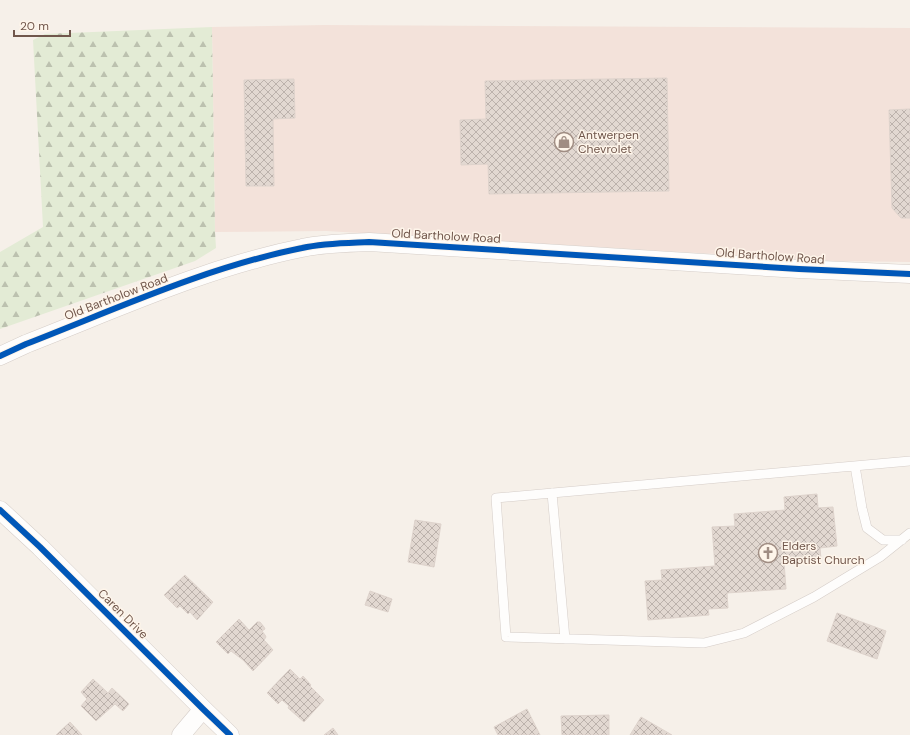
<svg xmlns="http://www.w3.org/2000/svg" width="910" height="735" font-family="'DM Sans',sans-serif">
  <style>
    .commercial { fill: #f3e2da }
    .forest { fill: url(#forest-firs) }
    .building { fill: url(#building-cross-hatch); stroke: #ded3cc }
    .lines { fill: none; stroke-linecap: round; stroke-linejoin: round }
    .service-casing { stroke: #d5cdc8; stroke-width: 10 }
    .minor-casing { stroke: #d5cdc8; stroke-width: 19 }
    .service { stroke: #fefdfc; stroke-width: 9 }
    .minor { stroke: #fefdfc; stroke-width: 18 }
    .cycleway-casing { stroke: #fef5ea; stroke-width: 8 }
    .cycleway { stroke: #0057b8; stroke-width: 6 }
    .labels { text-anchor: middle; stroke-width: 3; stroke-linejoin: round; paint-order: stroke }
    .poi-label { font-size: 12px; fill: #71574c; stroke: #fef5ea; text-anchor: start }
    .street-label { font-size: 12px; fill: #71574c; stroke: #fef5ea }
  </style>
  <defs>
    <pattern id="forest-firs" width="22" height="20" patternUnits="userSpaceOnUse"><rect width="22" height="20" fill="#e3ebd5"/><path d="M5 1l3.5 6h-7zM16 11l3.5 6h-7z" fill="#bcc1af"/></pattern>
    <pattern id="building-cross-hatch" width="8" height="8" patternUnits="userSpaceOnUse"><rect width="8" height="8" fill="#e2d8d1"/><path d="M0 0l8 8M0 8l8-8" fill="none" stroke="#bcb2ac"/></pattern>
  </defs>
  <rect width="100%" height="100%" fill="#f6f0e9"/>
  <path class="commercial" d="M324,25L910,28V262L835,261L326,231L215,232L212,27Z"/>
  <path class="forest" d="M212,27L215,232L216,248L195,261L0,329V252L43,227L33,40L45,34Z"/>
  <path class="building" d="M667,78L669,191L489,194L488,164L461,165L460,120L486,119L485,81Z
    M294,79L295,118L273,119L274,186H246L244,80Z
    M910,109V218H901L892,208L889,110Z
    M817,494L818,508L833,507L837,546L820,548L821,559L784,562L786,589L727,593L728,608L708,609L709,615L648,620L645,581L662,580L661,570L715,566L712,527L735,526L734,514L785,510L784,497Z
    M415,520L441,524L434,567L408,562Z
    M185,575L213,602L197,620L190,612L188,614L180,606L177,608L164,595Z
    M370,591L392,599L388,612L365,605Z
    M837,613L886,631L877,659L827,641Z
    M239,619L249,630L257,622H260L264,627L265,629L262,631L265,635L266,637L264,640L273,650L253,671L243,660L231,651L228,654L216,642Z
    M290,669L300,679L303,676L311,685L310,686L324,700L304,722L288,708L289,706L282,700L278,704L267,693Z
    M93,679L108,693L112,688L129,704L123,711L115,704L96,721L81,706L87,699L81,692Z
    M527,709L540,735H498L494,727Z
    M609,715V735H562L561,716Z
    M641,717L672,735H630Z
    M70,722L82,735H56Z
    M333,728L338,735H324Z"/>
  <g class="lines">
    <g class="service-casing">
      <path id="service" d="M910,461L496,498L506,637L704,643L744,633L814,597L880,557L910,533
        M855,466L862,508L867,528L883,540H902
        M552,493L565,639"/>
    </g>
    <g class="minor-casing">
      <path id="minor" d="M0,356L26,344C116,309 207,267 302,248C324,243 346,243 369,242L799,269L910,274
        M0,510L40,547L203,709L230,735
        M181,735L203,709"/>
    </g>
    <use href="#service" class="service"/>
    <use href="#minor" class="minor"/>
    <g class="cycleway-casing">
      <path id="cycleway" d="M0,356L26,344C116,309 207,267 302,248C324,243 346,243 369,242L799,269L910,274
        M0,510L40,547L203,709L230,735"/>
    </g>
    <use href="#cycleway" class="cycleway"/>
  </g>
  <defs>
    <g id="shop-ring" transform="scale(1)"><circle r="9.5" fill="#fef5ea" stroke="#a08d83" stroke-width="1.5"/><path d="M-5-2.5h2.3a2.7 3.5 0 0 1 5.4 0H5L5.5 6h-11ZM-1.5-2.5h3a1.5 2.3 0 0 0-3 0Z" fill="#a08d83"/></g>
    <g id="church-ring" transform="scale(1)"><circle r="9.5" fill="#fef5ea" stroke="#a08d83" stroke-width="1.5"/><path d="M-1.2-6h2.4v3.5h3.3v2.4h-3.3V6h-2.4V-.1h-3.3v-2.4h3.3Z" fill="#a08d83"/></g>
  </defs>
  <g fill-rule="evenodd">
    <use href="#shop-ring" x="564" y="142"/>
    <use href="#church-ring" x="768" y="553"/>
  </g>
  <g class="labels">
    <g class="poi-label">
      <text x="578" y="139">Antwerpen<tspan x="578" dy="14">Chevrolet</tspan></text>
      <text x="782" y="550">Elders<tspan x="782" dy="14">Baptist Church</tspan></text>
    </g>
    <g class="street-label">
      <text transform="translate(446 236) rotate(3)" y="4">Old Bartholow Road</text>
      <text transform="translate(770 256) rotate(4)" y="4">Old Bartholow Road</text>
      <text transform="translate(116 297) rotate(-21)" y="4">Old Bartholow Road</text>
      <text transform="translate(123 614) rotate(45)" y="4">Caren Drive</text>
    </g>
  </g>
  <path d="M14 30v6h56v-6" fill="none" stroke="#71574c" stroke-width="2"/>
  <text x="20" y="30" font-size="12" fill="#71574c" stroke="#fef5ea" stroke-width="3" paint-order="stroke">20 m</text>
</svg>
